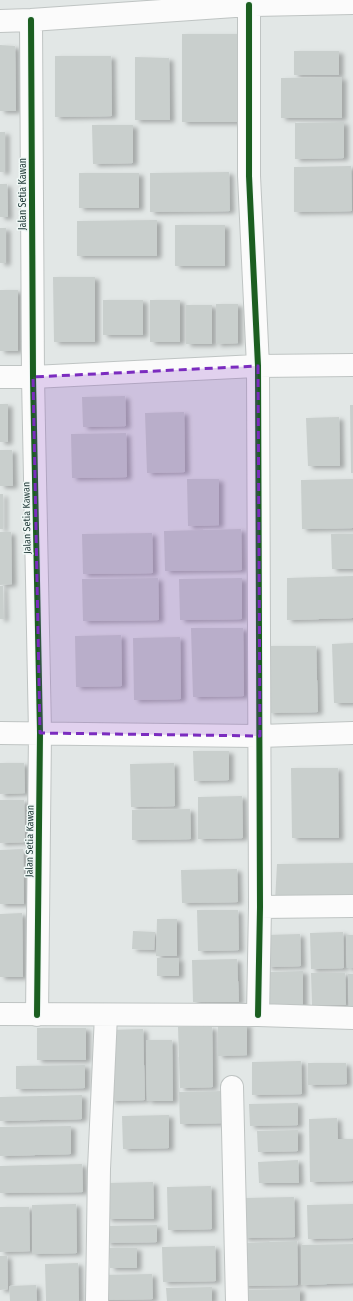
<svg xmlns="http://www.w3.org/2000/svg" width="353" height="1301" font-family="'Fira Sans Condensed',sans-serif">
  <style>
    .building { fill: #c9cfcd; filter: url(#shadow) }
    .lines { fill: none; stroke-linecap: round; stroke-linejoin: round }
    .minor-casing { stroke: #bfc4c3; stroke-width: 24 }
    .minor { stroke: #fbfbfb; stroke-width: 22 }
    .cycleway-casing { stroke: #eff7f5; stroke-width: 8 }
    .cycleway { stroke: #1b5e20; stroke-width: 6 }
    .marked { fill: #7b2cbf; fill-opacity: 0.2; stroke: #7b2cbf; stroke-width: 3; stroke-dasharray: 8 5; stroke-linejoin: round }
    .labels { text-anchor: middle; stroke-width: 3; stroke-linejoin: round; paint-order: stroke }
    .street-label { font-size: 10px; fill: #213a38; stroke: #eff7f5 }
  </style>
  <defs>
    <filter id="shadow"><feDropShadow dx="4.5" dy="2.5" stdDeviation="2" flood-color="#0004"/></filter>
  </defs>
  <rect width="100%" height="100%" fill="#e2e7e6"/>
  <path class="building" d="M182,34H241V122H182Z
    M0,45L15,46L16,111H0Z
    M294,51H339V75H294Z
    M55,56H111L112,116L55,117Z
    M135,57L169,58L170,120H135Z
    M342,77V118H281V78Z
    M344,122V158L295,159V123Z
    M92,125H133V163L93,164Z
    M0,132H5V172H0Z
    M351,166L352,211L294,212V167Z
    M229,172L230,211L150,212V173Z
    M79,173H139V208H79Z
    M0,184H7L8,217H0Z
    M157,220V256H77V221Z
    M175,225H225V266H175Z
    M0,228H6V263H0Z
    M53,277H95V342H54Z
    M0,290H18V351H0Z
    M103,300H143V335H103Z
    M150,300H180V342H150Z
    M216,304H238V343L216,344Z
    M186,305H212V344H186Z
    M125,396L126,426L83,427L82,397Z
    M0,404H8V442H0Z
    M350,405H353V473H351Z
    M184,412L185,472L147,473L145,413Z
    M339,417L340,466H308L306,418Z
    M126,433L127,477L72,478L71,434Z
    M0,450H12L13,486H0Z
    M187,479H219V525L188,526Z
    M353,479V528L302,529L301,480Z
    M0,494H3V529H0Z
    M241,529L242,570L165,571L164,531Z
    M0,532H11L12,584L0,585Z
    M152,533L153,573L83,574L82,534Z
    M331,534H353V569H332Z
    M353,576V618L287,620V578Z
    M158,578L159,620L83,621L82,579Z
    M242,578V619L180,620L179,579Z
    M0,586H3L4,619H0Z
    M191,628H243L244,696L193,697Z
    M121,635L122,686L76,687L75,636Z
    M180,637L181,699L134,700L133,638Z
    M353,643V703H334L332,644Z
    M268,646H316L318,712L269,713Z
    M193,751H229V780L194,781Z
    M0,763H24L25,793L0,794Z
    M174,763L175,806L131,807L130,764Z
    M291,768H338L339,838H292Z
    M242,796L243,838L198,839V797Z
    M0,800H24L25,842L0,843Z
    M190,809L191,839L132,840V810Z
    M23,849L24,904H0V850Z
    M353,863V901L275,902L277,864Z
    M237,869L238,902L182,903L181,870Z
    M197,910H238L239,950L198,951Z
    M22,913L23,977H0V914Z
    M157,919H177V956H156Z
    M133,931L155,932L154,950L132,949Z
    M343,932L344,968L311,969L310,933Z
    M300,934L301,966L267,967L266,935Z
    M346,935H353V968H347Z
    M157,958H179V976H157Z
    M237,959L239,1002H193L192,960Z
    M303,971V1006L269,1007V972Z
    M311,973H345L346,1005H312Z
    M348,974H353V1006H349Z
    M247,1024V1055L218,1056V1025Z
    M178,1027H212L213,1087L180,1088Z
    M37,1028H86V1060H37Z
    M143,1029L145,1100L110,1101L109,1030Z
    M146,1040H172L173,1101H147Z
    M301,1061L302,1094L252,1095V1062Z
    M308,1063H346L347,1084L308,1085Z
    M85,1065V1088L16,1089V1066Z
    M224,1091V1123L180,1124L179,1092Z
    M82,1095V1119L0,1121V1097Z
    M298,1103V1125L250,1126L249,1104Z
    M169,1115V1148L123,1149L122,1116Z
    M337,1118L338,1139H353V1181L310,1182L309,1119Z
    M71,1126V1154L0,1156V1127Z
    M298,1130V1151L258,1152L257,1131Z
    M298,1160L299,1183H259L258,1162Z
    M82,1164L83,1192L0,1193V1166Z
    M153,1182L154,1219H107L106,1183Z
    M211,1186L212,1229L168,1230L167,1187Z
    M294,1197L295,1237L243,1238L242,1198Z
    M76,1204L77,1253L32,1254V1205Z
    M353,1204V1238L308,1239L307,1205Z
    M0,1207H29L30,1251L0,1252Z
    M157,1225V1242L106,1243V1226Z
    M297,1241L298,1285L242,1286V1243Z
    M353,1244V1283L301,1285V1245Z
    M215,1246L216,1281L163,1282L162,1247Z
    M109,1248H137V1268H110Z
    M0,1256H7L8,1289L0,1290Z
    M78,1263L79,1301H46L45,1264Z
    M152,1274L153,1299L100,1300L99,1275Z
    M36,1285L37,1301H10L9,1286Z
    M212,1287V1301H167L166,1288Z
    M300,1289V1301H241L240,1290Z"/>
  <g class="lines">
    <g class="minor-casing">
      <path id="minor" d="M249,5V176L258,366L260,907L258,1015
        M31,20L33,377L40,733L37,1015
        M0,21L31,20L249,5L353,3
        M0,377H33L258,366L353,365
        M0,733L260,736L353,733
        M260,907L353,906
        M0,1014L258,1015L353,1018
        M232,1087L237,1301
        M97,1301L99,1169L106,1015"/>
    </g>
    <use href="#minor" class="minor"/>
    <g class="cycleway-casing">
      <path id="cycleway" d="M249,5V176L258,366L260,907L258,1015
        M31,20L33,377L40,733L37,1015"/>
    </g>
    <use href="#cycleway" class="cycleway"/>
  </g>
  <path class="marked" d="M258,366L260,736L40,733L33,377Z"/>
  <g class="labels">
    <g class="street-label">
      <text transform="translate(22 194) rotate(-90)" y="4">Jalan Setia Kawan</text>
      <text transform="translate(26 518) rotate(-91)" y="4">Jalan Setia Kawan</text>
      <text transform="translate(29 841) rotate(-89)" y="4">Jalan Setia Kawan</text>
    </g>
  </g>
</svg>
